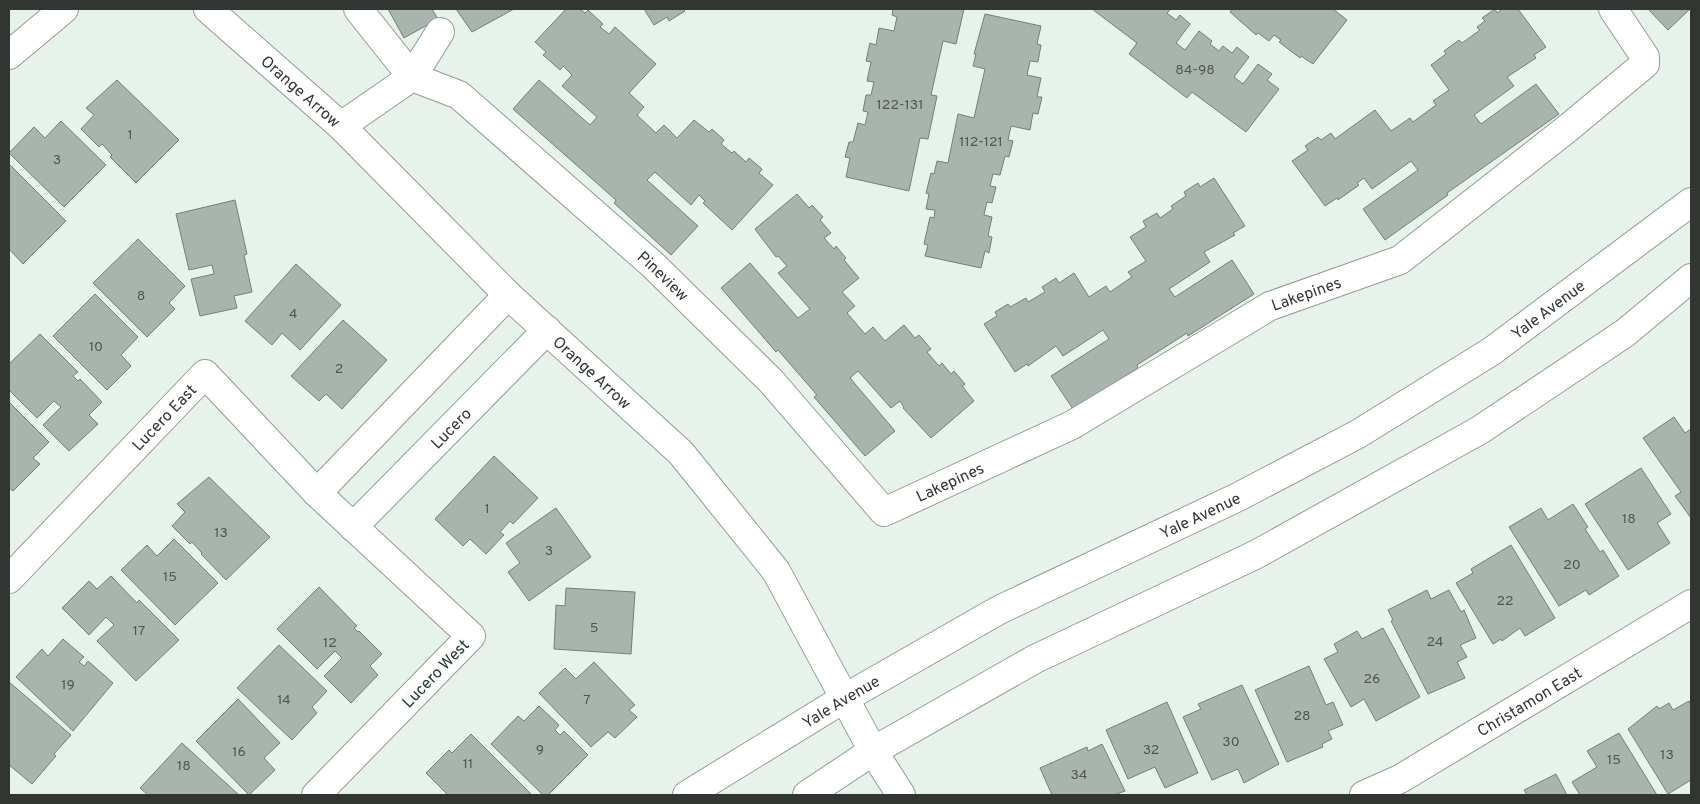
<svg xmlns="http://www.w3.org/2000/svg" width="1700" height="804" font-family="Overpass,sans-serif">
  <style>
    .building { fill: #aab4ae; stroke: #757f79 }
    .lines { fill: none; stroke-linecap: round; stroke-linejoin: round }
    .minor-casing { stroke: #919b95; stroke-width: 30 }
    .major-casing { stroke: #919b95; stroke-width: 30 }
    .minor { stroke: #fff; stroke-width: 28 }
    .major { stroke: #fff; stroke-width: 28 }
    .labels { text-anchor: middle; stroke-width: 4.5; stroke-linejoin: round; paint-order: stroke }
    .number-label { font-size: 14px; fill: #4f5652 }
    .street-label { font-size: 16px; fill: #313633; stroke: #f4fff9 }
  </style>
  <rect width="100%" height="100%" fill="#e7f2eb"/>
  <path class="building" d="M388,9H432L438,19L404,38Z
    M456,9H514L472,32Z
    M566,9H580L585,13L588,10L603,24L600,27L609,34L615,27L656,64L629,93L644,107L637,115L656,133L664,125L677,138L694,120L709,132L712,129L724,140L721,144L732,153L734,151L746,162L749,158L762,169L759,173L773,185L732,230L703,203L705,201L699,195L691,205L655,172L647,180L698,226L671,255L614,203L616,200L513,109L539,80L590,125L597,117L562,86L572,75L563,66L560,70L543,55L546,52L535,42Z
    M644,9H683L685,11L669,21L667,17L654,25Z
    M893,9H964L956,44L943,41L931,95L937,96L928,139L920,138L909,191L846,177L850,158L845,157L849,142H853L858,123L865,125L868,112L863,111L866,95H871L874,82L867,81L871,62L866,61L870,43L876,45L879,28L894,31L897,17L892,15Z
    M1092,9H1171L1167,13L1176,20L1180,15L1190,24L1176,43L1185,50L1199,31L1212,41L1210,44L1219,51L1223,46L1232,53L1237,47L1249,57L1234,77L1243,84L1258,64L1272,74L1267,80L1279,89L1246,132L1192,92L1187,98L1129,54L1137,43Z
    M1232,9H1333L1347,20L1313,64L1301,56L1300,58L1279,42L1281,40L1274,35L1269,41L1258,33L1256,35L1230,12Z
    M1495,9L1497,13L1502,9H1518L1546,47L1534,55L1536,58L1507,77L1514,86L1474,115L1481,124L1536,84L1559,114L1447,193L1448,195L1385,240L1363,209L1418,170L1411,161L1372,189L1364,178L1357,183L1359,185L1338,200L1337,198L1325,206L1292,161L1308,150L1305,146L1318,137L1321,140L1331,133L1335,139L1375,110L1391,131L1410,118L1413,122L1436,105L1433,101L1449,90L1431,65L1446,54L1444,51L1459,40L1462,43L1480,30L1477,27L1485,21L1482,18Z
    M1648,9H1690L1668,30Z
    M985,14L1041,26L1037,44L1041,45L1038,62L1030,61L1027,75L1041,78L1037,97H1042L1038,114L1033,113L1030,130L1011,126L1008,140L1013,141L1009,157L1005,156L1000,175L993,174L990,186L996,187L992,203L987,202L984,215L992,217L988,236L992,237L989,253L985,251L981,268L925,256L928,245L924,244L930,217L934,218L935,210L926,209L929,194L926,193L931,173L934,174L937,161L948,163L958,114L974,118L985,69L973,66L976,54H974Z
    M117,80L179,140L136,183L110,157L112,155L102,144L99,147L81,129L94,115L86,108Z
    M61,121L106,165L64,207L9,153L34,127L45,138Z
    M9,164L66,221L23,264L9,249Z
    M1214,178L1245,226L1233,233L1235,235L1204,252L1210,262L1169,289L1175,297L1232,260L1254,294L1188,336L1187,333L1137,365L1138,368L1073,409L1051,376L1109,339L1103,330L1063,356L1056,346L1028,366L1027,364L1015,372L984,324L997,316L995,312L1008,304L1010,307L1026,298L1028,302L1045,292L1042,287L1056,278L1059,283L1074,273L1089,297L1106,286L1110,292L1132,277L1128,272L1146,261L1130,237L1146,227L1143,221L1157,213L1160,218L1173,209L1171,206L1186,196L1184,192L1198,183L1200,187Z
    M797,194L809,208L812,205L823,217L820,220L831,233L824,238L834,249L836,246L846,258L844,260L859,278L842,292L855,306L847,313L865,334L873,327L885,341L904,325L915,338L919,335L931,349L927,352L939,366L942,363L951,374L954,371L965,384L962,386L974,401L931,438L903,408L904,407L900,401L891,408L858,371L850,378L895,431L865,456L814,397L817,395L778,350L776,352L721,288L750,263L798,318L810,309L778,273L787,266L778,256L776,257L755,229Z
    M235,200L247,254L244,255L252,292L234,296L237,308L200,316L191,279L214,274L212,265L189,270L176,214Z
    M138,239L185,286L169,303L175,309L147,337L93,283Z
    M296,264L341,305L300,350L282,333L272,345L245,321Z
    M95,294L138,337L121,355L131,366L107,390L53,336Z
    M343,320L387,360L342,409L326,394L319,401L291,376Z
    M40,334L78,372L73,376L78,381L80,379L102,402L89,415L98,424L69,451L43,425L61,407L54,401L37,418L9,390V364Z
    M9,402L49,442L33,458L40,464L13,491L9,488Z
    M1674,417L1685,433L1691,429V518L1675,496L1681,492L1643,438Z
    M494,456L538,498L513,524L510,521L500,532L504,535L486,554L470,539L463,546L435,519Z
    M1641,468L1671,514L1657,523L1670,543L1628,570L1585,504Z
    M209,477L270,537L226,580L201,554L202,553L192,542L190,544L172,526L185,512L177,504Z
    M1573,504L1588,527L1585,529L1600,552L1603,550L1619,576L1589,595L1586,590L1559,606L1509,527L1541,508L1548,520Z
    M556,508L591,557L529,601L508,572L520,563L506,543Z
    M174,539L218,583L175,625L121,570L147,545L157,556Z
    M1511,545L1555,618L1525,636L1520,628L1502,641L1501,639L1493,644L1456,583L1473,573L1471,569Z
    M111,576L137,603L139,600L179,640L136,681L97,641L114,625L106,617L89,635L62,608L89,581L97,589Z
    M319,587L357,626L354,628L358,632L359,631L382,654L370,666L378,675L351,703L324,676L342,658L335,651L317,669L277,629Z
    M566,588L635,592L631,654L554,649L556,605L565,606Z
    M1427,590L1431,599L1449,590L1461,612L1464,610L1476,638L1460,645L1467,657L1457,662L1465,678L1428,694L1391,621L1393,620L1388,610Z
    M1383,628L1420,697L1376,721L1364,699L1351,707L1324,659L1338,652L1334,644L1357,631L1362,639Z
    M63,639L84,657L79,662L84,666L88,661L113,683L73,731L16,677L42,649L48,656Z
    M279,645L327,691L312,707L317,713L292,740L237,688Z
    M594,662L635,705L629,710L637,717L615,738L608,732L591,747L539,693L565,668L576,679Z
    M1309,666L1326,705L1333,702L1343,725L1328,731L1332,739L1322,744L1323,747L1287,762L1255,690Z
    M9,682L71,735L54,754L56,756L32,784L9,765Z
    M1242,685L1279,764L1244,783L1238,769L1212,780L1183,717L1201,709L1198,704Z
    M238,699L280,743L264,758L275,770L249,795L196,741Z
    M1689,701L1691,705V780L1668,794L1628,729L1657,706L1659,709L1669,703L1673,710Z
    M1167,702L1198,773L1165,788L1155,767L1128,779L1106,730Z
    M539,706L559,725L555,730L560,735L564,731L588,755L548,795H543L491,744L518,716L524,721Z
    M1619,733L1657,795H1580L1572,782L1597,767L1587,751Z
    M471,734L531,794L530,795H448L426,773L449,750L452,753Z
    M182,743L239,795H148L140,788Z
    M1102,744L1125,791L1114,795H1052L1040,768L1087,747L1088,751Z
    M1556,774L1567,795H1527L1524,790Z"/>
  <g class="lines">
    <g class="minor-casing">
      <g id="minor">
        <path id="s1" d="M208,9L341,126L508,295L681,453L776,571L873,751L901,795"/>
        <path id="s2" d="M358,9L412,77L459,95L653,265L771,381L884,512L1072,425L1270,306L1400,260L1568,128L1645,64V57L1613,9"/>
        <path d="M9,55L64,9"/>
        <path d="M341,126L412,77L440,32"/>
        <path d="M317,493L508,295"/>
        <path id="s3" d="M353,527L547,330"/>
        <path id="s4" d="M9,579L205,374L317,493L471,636L316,795"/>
        <path id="s5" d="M1364,795L1400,779L1691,604"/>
      </g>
    </g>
    <g class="major-casing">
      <g id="major">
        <path id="s6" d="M687,795L845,698L999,610L1238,497L1358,434L1492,351L1691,202"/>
        <path d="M807,795L873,751L1035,659L1255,555L1480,430L1625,333L1691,278"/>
      </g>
    </g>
    <use href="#minor" class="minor"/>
    <use href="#major" class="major"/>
  </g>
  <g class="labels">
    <g class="number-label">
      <text x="1195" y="74">84-98</text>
      <text x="900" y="109">122-131</text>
      <text x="130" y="139">1</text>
      <text x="981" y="146">112-121</text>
      <text x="57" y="164">3</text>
      <text x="141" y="300">8</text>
      <text x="293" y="318">4</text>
      <text x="96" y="351">10</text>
      <text x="339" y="373">2</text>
      <text x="487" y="513">1</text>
      <text x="1629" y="523">18</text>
      <text x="221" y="537">13</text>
      <text x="549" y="555">3</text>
      <text x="1572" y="569">20</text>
      <text x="170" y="581">15</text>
      <text x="1505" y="605">22</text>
      <text x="594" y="632">5</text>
      <text x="139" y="635">17</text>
      <text x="1435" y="646">24</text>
      <text x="330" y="647">12</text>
      <text x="1372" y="683">26</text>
      <text x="68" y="689">19</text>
      <text x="284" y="704">14</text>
      <text x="587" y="704">7</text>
      <text x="1302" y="720">28</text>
      <text x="1231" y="746">30</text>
      <text x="540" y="754">9</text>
      <text x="1151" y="754">32</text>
      <text x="239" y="756">16</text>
      <text x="1667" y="759">13</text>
      <text x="1614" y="764">15</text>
      <text x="468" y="768">11</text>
      <text x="184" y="770">18</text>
      <text x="1079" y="779">34</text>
    </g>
    <g class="street-label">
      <text dy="6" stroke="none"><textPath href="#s1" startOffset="124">Orange Arrow</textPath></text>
      <text dy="6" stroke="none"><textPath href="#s2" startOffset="410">Pineview</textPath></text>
      <text dy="6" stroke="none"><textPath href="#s2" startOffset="1210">Lakepines</textPath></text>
      <text dy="6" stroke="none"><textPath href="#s6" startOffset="990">Yale Avenue</textPath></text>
      <text dy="6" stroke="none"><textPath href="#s1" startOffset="529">Orange Arrow</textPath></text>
      <text dy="6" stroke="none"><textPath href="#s4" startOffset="224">Lucero East</textPath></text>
      <text dy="6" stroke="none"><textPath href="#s3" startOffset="139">Lucero</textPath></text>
      <text dy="6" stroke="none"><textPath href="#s2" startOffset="806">Lakepines</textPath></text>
      <text dy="6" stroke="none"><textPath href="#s6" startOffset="585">Yale Avenue</textPath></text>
      <text transform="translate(435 673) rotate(-46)" y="6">Lucero West</text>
      <text dy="6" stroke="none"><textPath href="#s6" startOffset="180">Yale Avenue</textPath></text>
      <text dy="6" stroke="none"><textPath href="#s5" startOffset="190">Christamon East</textPath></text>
    </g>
  </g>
  <rect width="1700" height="804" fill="none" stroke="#313633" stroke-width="20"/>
</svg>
